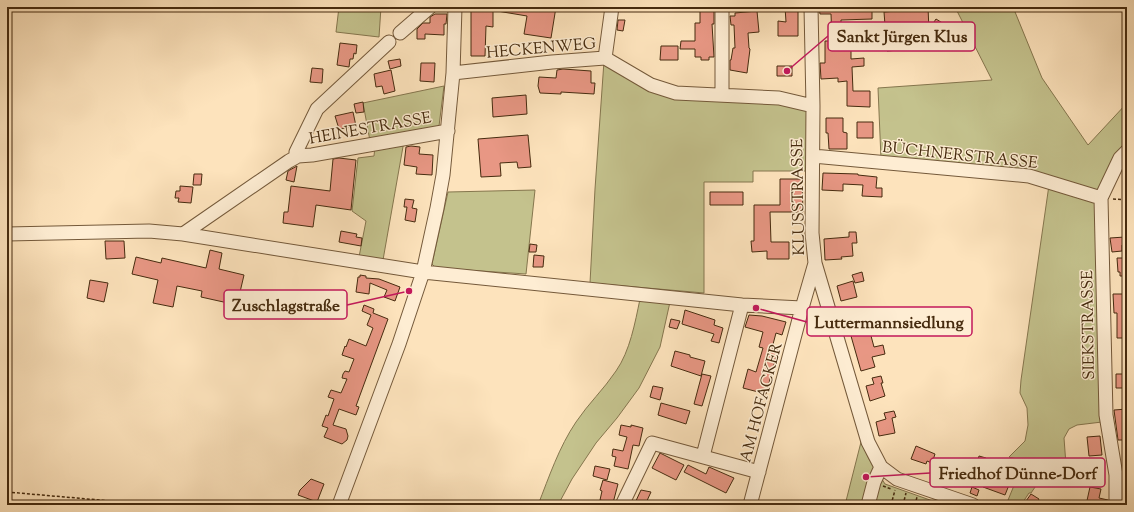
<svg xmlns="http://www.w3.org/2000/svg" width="1134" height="512" font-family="'Sorts Mill Goudy',serif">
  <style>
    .green { fill: #c4c28d; stroke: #85764e }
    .building { fill: #e89784; stroke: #462b0f }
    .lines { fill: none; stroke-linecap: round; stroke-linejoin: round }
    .minor-casing { stroke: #74593a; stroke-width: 15 }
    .path { stroke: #462b0f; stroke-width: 1.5; stroke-dasharray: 3 2; stroke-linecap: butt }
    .minor { stroke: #feedd3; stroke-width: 13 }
    .labels { text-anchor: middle; stroke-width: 3; stroke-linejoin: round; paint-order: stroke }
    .street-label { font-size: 16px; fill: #462b0f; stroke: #feedd3 }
    .leader { fill: none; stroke: #c2185b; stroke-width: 1.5 }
    .callout-dot { fill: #c2185b; stroke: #feedd3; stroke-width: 1.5 }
    .callout { fill: #feedd3; stroke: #c2185b; stroke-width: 1.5 }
    .callout-label { font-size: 17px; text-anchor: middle; font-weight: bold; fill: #462b0f }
  </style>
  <rect width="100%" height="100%" fill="#fde3bc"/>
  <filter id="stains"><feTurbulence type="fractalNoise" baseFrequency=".005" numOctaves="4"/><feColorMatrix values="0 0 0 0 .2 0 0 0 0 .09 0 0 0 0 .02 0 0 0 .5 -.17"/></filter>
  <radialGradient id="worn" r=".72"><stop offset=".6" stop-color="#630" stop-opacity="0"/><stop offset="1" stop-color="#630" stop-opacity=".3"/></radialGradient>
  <path class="green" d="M339,7H381L379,37L336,32Z
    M955,7H1013L1042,78L1088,145L1127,103V145L1100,189L1093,191L881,159L878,88L992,80Z
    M604,61L650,87L810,108L809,171H753V182H704V293L590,283L595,189Z
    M444,86L439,126L370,141L363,103Z
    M404,141L383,260L359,257L366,221L352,211L358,158L374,156L375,146Z
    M1049,185L1096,201L1102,422L1077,425L1069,429L1064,438L1066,465L1058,476L1046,471L1031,493H1029L1021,505H1006L1024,461L1009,457L1025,441L1028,425L1027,408L1020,393L1021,380Z
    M535,190L526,274L436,268L432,264L448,192Z
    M640,299L670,302L660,347L639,388L617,418L596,443L572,479L558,505H538C549,477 559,447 576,422C588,404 604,389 616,371C630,351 635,323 640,299Z
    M861,442L869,459L885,484L944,505H845Z"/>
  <path class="building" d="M471,7H493V27L486,26L485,56H471Z
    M497,7H556L551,38L524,34L527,16L497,11Z
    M700,7H714V24H712L714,57H709V60H701V57H695V49H680L681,41H695V23H700Z
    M785,7H798V36H778V21L786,22Z
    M819,7H872V19L841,20V41H851V59L864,58V66L852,67L853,91H870V107L847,106V81L838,82V78L821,79L820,63H825V41H832L831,14H820Z
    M909,7H928L929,31L911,33L912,49L887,51L884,12L909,10Z
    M757,11L759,32L748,33L749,48L750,49L747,73L730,70V60H731L733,48H735L734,25H731L730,16H735V13Z
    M435,14H447L446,24H444V35L425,34V39H417V29L423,23H430V17Z
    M936,19L965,37L960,44L932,25Z
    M618,20H625L623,31L617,30Z
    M340,43L357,45L356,54L354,53L353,59H350L349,67L337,65Z
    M661,46H678V60H660Z
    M400,59L401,66L390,69L388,61Z
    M421,63H435L434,82L420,81Z
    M777,66H792V76H777Z
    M312,68L323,69L322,83L310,82Z
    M563,69L591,71V83H595L594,94L561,92V94L540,93L538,86L539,77L556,78L557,70Z
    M391,70L395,91L384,94L382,86L376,87L374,74Z
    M526,95L527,114L493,117L492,98Z
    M363,102L364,112L356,113L354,104Z
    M353,112L356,126L339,129L335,116Z
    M826,118H843V132L847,133V149H829L828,133H826Z
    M857,122H873V138H857Z
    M528,135L531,167L518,168L517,162L500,163L501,176L481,177L478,139Z
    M411,146L420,147L419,154L433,155L432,175L416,174L417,167L404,165L406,147Z
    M339,158L356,160L351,210L316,205L313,227L283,223L284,212H288L291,186L330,191L333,159Z
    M297,166L294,182L286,180L288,171Z
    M823,173L858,174V175L877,177L876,188H882V197L862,196L863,185L843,184V191L822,190Z
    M194,174H202L201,185H193Z
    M780,179H802L803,212H770L771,242H789V259H767V251L752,252L751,241H754V205H780Z
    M180,186L193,187L191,203L178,202L179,198H175L176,191H180Z
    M710,192H743V205H710Z
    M405,199L414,200L412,208L417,209L415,222L405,220L407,207H404Z
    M341,231L357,234L356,237L362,238L361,246L339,242Z
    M849,232H856L857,243H852L853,256L841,257L842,259L825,260L824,239L849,237Z
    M1125,237V244L1122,245V251L1112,252L1110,238Z
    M105,241H124L125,258L106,259Z
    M530,244L537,245L536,252H529Z
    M210,250L222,253L219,269L244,275L237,305L201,297L202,291L177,286L173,307L153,303L158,280L132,274L136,257L161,263L162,258L206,268Z
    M534,255L544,256L543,267H533Z
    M1117,258H1127V276H1120V272H1118Z
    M862,272L864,281L855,283L852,275Z
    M360,275L366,276V278L379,279L400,287L395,301L384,297L387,290L370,283L369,294L356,292L358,277H360Z
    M90,280L108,283L104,302L87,298Z
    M853,281L857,297L841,301L837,286Z
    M1113,294H1127V338H1117V313H1114Z
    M364,305L374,309L373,313L388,319L356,406L359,407L356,415L339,409L333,425L346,429L348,436L347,440L342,444L324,437L328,428L322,426L326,415L328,416L334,399L328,397L331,390L341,393L347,379L342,378L343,374L345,371L349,372L354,359L342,355L345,346L346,347L349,339L366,346L373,328L367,325L371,315L362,311Z
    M685,310L715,320L714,325L723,328L719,343L711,341L714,334L682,324Z
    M875,310L877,318L867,321L874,347L883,345L885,354L872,357L875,367L861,371L847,322L866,317L865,313Z
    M749,315L762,316L786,322L782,335L776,333L772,348L778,350L766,394L743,388L748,369L756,372L763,348L759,347L763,332L745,327Z
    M671,319L680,321L677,329L669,327Z
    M675,351L690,355V357L705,361L701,376L671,366Z
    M702,374L711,376L702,406L694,404Z
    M1116,374H1127V388H1116Z
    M881,376L883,383H881L885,396L870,401L866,386L874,384L872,378Z
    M653,386L663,388L660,400L650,397Z
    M661,403L690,411L686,424L658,415Z
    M1127,409V440H1118L1114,410Z
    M894,411L896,417L892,418L895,433L879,436L876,422L886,419L884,413Z
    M621,425L631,427V425L643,428L639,446L633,445L628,469L614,466L616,457L612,456L613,449L623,451L627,437L619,435Z
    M1100,436L1102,455L1089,456L1087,437Z
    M916,446L935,454L932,463L927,461L926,464L911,459Z
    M660,453L684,465L676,480L652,468Z
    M979,456L986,458L983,468L976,466Z
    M688,465L706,474L709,467L734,478L726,493L684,472Z
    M595,466L610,469L607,480L593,476Z
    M1013,467L1019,469L1015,481L1011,480L1005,495L983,487L990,470L1009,478Z
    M311,479L324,484L317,502L298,495L300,490Z
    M603,480L618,484L613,503L600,500L602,491L600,490Z
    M972,487L979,490L977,496L970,493Z
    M1090,487L1101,489L1099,498L1108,500V505H1086Z
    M641,490L651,492L645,505H634Z
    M1031,494L1039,499L1036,505H1026L1028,502L1026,501Z"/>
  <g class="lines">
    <g class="minor-casing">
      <path id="minor" d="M811,7L813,106L812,233L815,263L868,442L881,467L897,479L973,505
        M400,33L430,7
        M605,58L651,85L676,93L779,98L813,106
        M605,58L612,7
        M453,73L552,62L605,58
        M722,95V7
        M298,156L296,152L317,109L389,42
        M813,156L1029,176L1101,198
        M7,234L149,231L183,234L423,272L742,305L802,308L815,263
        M183,234L289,161L298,156L312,155L448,131
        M703,456L742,305
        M339,505L399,344L423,272L437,208L443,175L453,73L455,7
        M622,505L652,443L759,472
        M750,505L802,308
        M868,505L874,482L881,467
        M1116,505V475L1106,415L1101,198L1120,158L1127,151"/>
    </g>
    <path class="path" d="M1113,199L1127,200
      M883,486L891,489
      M7,492L157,505
      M925,501L935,505
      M891,505L895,490
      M903,505L906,493
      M915,505L917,497"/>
    <use href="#minor" class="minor"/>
  </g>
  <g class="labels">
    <g class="street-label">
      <text transform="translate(541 47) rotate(-5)" y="6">HECKENWEG</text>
      <text transform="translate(370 127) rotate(-10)" y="6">HEINESTRASSE</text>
      <text transform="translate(960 154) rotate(6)" y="6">BÜCHNERSTRASSE</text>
      <text transform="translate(797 197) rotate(-91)" y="6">KLUSSTRASSE</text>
      <text transform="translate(1087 325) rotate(-91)" y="6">SIEKSTRASSE</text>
      <text transform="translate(760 402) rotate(-75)" y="6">AM HOFACKER</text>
    </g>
  </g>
  <path class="leader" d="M787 71L828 36M409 291L347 305M756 308L807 322M866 477L930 473"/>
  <g class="callout-dot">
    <circle cx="787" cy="71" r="4"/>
    <circle cx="409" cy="291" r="4"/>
    <circle cx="756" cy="308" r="4"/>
    <circle cx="866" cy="477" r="4"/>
  </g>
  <g class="callout">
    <rect x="828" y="22" width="147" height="29" rx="4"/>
    <rect x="224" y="290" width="123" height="29" rx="4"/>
    <rect x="807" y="307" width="165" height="29" rx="4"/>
    <rect x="930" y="458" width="175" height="29" rx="4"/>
  </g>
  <g class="callout-label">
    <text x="902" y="42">Sankt Jürgen Klus</text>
    <text x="286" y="311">Zuschlagstraße</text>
    <text x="889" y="328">Luttermannsiedlung</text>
    <text x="1018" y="479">Friedhof Dünne-Dorf</text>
  </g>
  <rect width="1134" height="512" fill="none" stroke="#fde3bc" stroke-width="24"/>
  <rect x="8" y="8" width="1118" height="496" fill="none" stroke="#462b0f" stroke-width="2"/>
  <rect x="12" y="12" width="1110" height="488" fill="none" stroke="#462b0f"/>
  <rect width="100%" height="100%" filter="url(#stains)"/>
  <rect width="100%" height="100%" fill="url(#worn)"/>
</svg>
